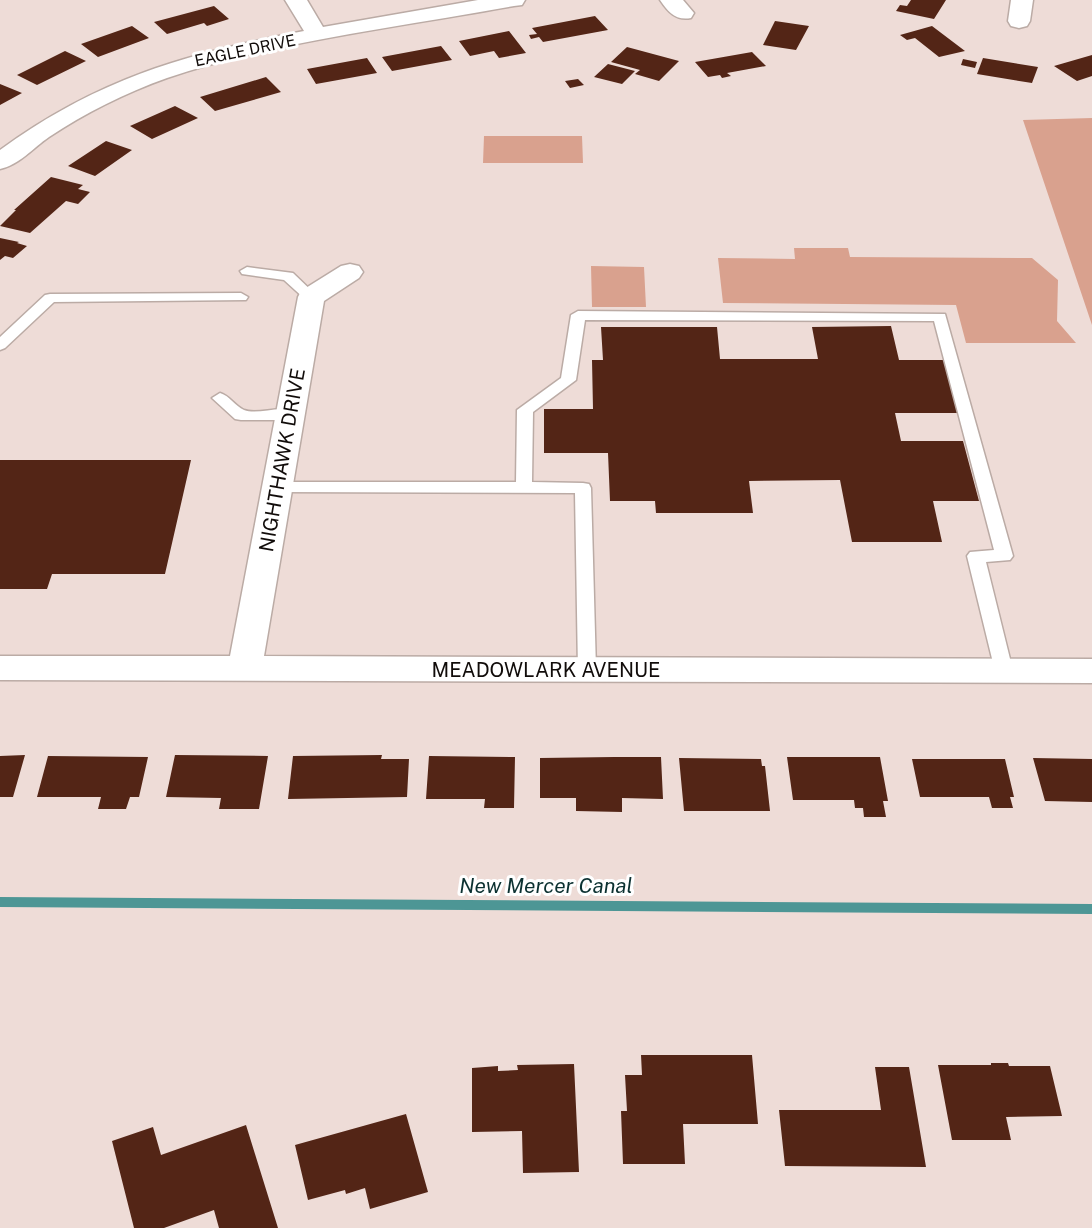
<svg xmlns="http://www.w3.org/2000/svg" width="1092" height="1228" font-family="'Public Sans',sans-serif">
  <style>
    .green { fill: #d9a18e }
    .lines { fill: none; stroke-linecap: round; stroke-linejoin: round }
    .stream { fill: #4d9695; fill-rule: evenodd }
    .building { fill: #532516 }
    .service-casing { stroke: #bbaba5; stroke-width: 3 }
    .minor-casing { stroke: #bbaba5; stroke-width: 3 }
    .service { fill: #fff; fill-rule: evenodd }
    .minor { fill: #fff; fill-rule: evenodd }
    .labels { text-anchor: middle; stroke-width: 6; stroke-linejoin: round; paint-order: stroke }
    .far-street-label { font-size: 16px; fill: #110c0a; stroke: #fff }
    .street-label { font-size: 20px; fill: #110c0a; stroke: #fff }
    .water-label { font-size: 21px; font-style: italic; fill: #0c3131; stroke: #fff }
  </style>
  <rect width="100%" height="100%" fill="#eedcd7"/>
  <path class="green" d="M1092,118V325L1023,120Z
    M484,136H582L583,163H483Z
    M794,248H848L850,257L1032,258L1058,280L1057,321L1076,343H966L956,305L723,303L718,258L795,259Z
    M591,266L644,267L646,307H592Z"/>
  <g class="lines">
    <path class="stream" d="M0,897L1092,904V914L0,907Z"/>
  </g>
  <path class="building" d="M911,0H946L934,19L896,11L900,5L907,6Z
    M214,6L229,19L207,26L204,23L167,34L154,22Z
    M595,16L608,30L543,42L539,37L531,39L529,35L537,34L532,28Z
    M775,21L809,26L796,50L763,45Z
    M132,26L149,38L98,57L81,44Z
    M932,26L965,51L939,57L915,38L907,40L900,35Z
    M509,31L526,53L499,58L494,51L470,56L459,41Z
    M441,46L452,60L392,71L382,57Z
    M627,47L679,61L659,81L635,74L640,70L611,62Z
    M65,51L86,61L37,85L17,75Z
    M752,52L766,66L727,73L731,76L722,78L720,75L708,77L695,62Z
    M1092,55V76L1077,81L1054,66Z
    M367,58L377,73L316,84L307,69Z
    M983,58L1038,67L1032,83L977,74Z
    M963,59L977,62L975,68L961,65Z
    M608,64L635,71L622,84L594,77Z
    M266,77L281,92L215,111L200,97Z
    M578,79L584,85L570,88L565,81Z
    M0,84L22,93L0,105Z
    M175,106L198,118L152,139L130,126Z
    M106,141L132,150L95,176L68,166Z
    M51,177L83,185L78,189L90,192L78,204L66,201L30,233L0,226L16,210H14Z
    M0,238L19,242L17,243L27,246L13,258L5,256L0,260Z
    M891,326L899,360H944L958,413H895L901,441H963L979,501H933L942,542H852L840,480L749,481L753,513H656L655,501H610L608,453H544V409H593L592,360H603L601,327H717L720,359H818L812,327Z
    M0,460H191L165,574H52L47,589H0Z
    M25,755L13,797H0V756Z
    M175,755L268,756L259,809H219L221,798L166,797Z
    M382,755L381,759H409L407,797L288,799L293,756Z
    M48,756L148,757L139,797H130L126,809H98L101,797H37Z
    M429,756L515,757L514,808H484L485,799H426Z
    M614,757H661L663,799L622,798V812L576,811V798H540V758Z
    M787,757H880L888,801H883L886,817H864L863,808H855L854,800H793Z
    M679,758L761,759L762,766H765L770,811H684Z
    M1033,758L1092,759V802L1045,801Z
    M912,759H1005L1014,797H1010L1013,808H992L989,797H920Z
    M641,1055H752L758,1124H683L685,1164H623L621,1111H627L625,1075H642Z
    M991,1063H1008L1009,1066H1050L1062,1116L1006,1117L1011,1140H952L938,1065H991Z
    M574,1064L579,1172L523,1173L522,1131L472,1132V1068L498,1066V1071L518,1070L517,1065Z
    M875,1067H909L926,1167L785,1166L779,1110H881Z
    M406,1114L428,1192L370,1209L365,1188L346,1194L345,1190L308,1200L295,1145Z
    M246,1125L278,1228H219L214,1210L164,1228H134L112,1141L153,1127L161,1155Z"/>
  <g class="lines">
    <g class="service-casing">
      <path id="service" d="M247,267L293,273L318,297L311,301L306,300L284,280L242,274L240,271Z
        M241,293L248,297L246,300L54,302L5,348L0,350V337L45,295L50,294Z
        M578,311L945,314L1013,556L1010,560L986,562L1013,671L1011,676L1004,678L997,676L995,671L967,556L970,552L994,550L934,321L585,320L576,380L533,412L532,482L583,483L589,484L591,488L596,670L594,675L587,677L580,675L578,670L575,493L277,492L271,491L269,487L271,483L277,482H516L517,410L561,378L571,315Z
        M220,393C230,396 235,406 244,410C259,416 286,402 297,415L289,420H241L235,419L212,398Z"/>
    </g>
    <g class="minor-casing">
      <path id="minor" d="M285,0H307L323,27L478,0H525L522,5L514,6C400,27 276,41 167,78C125,93 85,113 49,137C33,148 19,165 0,169V150C97,79 187,53 304,31Z
        M660,0H683L694,13L691,18C676,21 668,12 660,0Z
        M1011,0H1033L1030,21L1027,26L1019,28L1011,26L1008,21Z
        M350,264L359,266L363,272L359,278L324,301L264,656L1092,659V683L0,680V656H230L298,297L301,291L341,266Z"/>
    </g>
    <use href="#service" class="service"/>
    <use href="#minor" class="minor"/>
  </g>
  <g class="labels">
    <g class="far-street-label">
      <text transform="translate(245 50) rotate(-12)" y="6">EAGLE DRIVE</text>
    </g>
    <g class="street-label">
      <text transform="translate(282 460) rotate(-80)" y="7">NIGHTHAWK DRIVE</text>
      <text x="546" y="677">MEADOWLARK AVENUE</text>
    </g>
    <g class="water-label">
      <text x="546" y="893">New Mercer Canal</text>
    </g>
  </g>
</svg>
